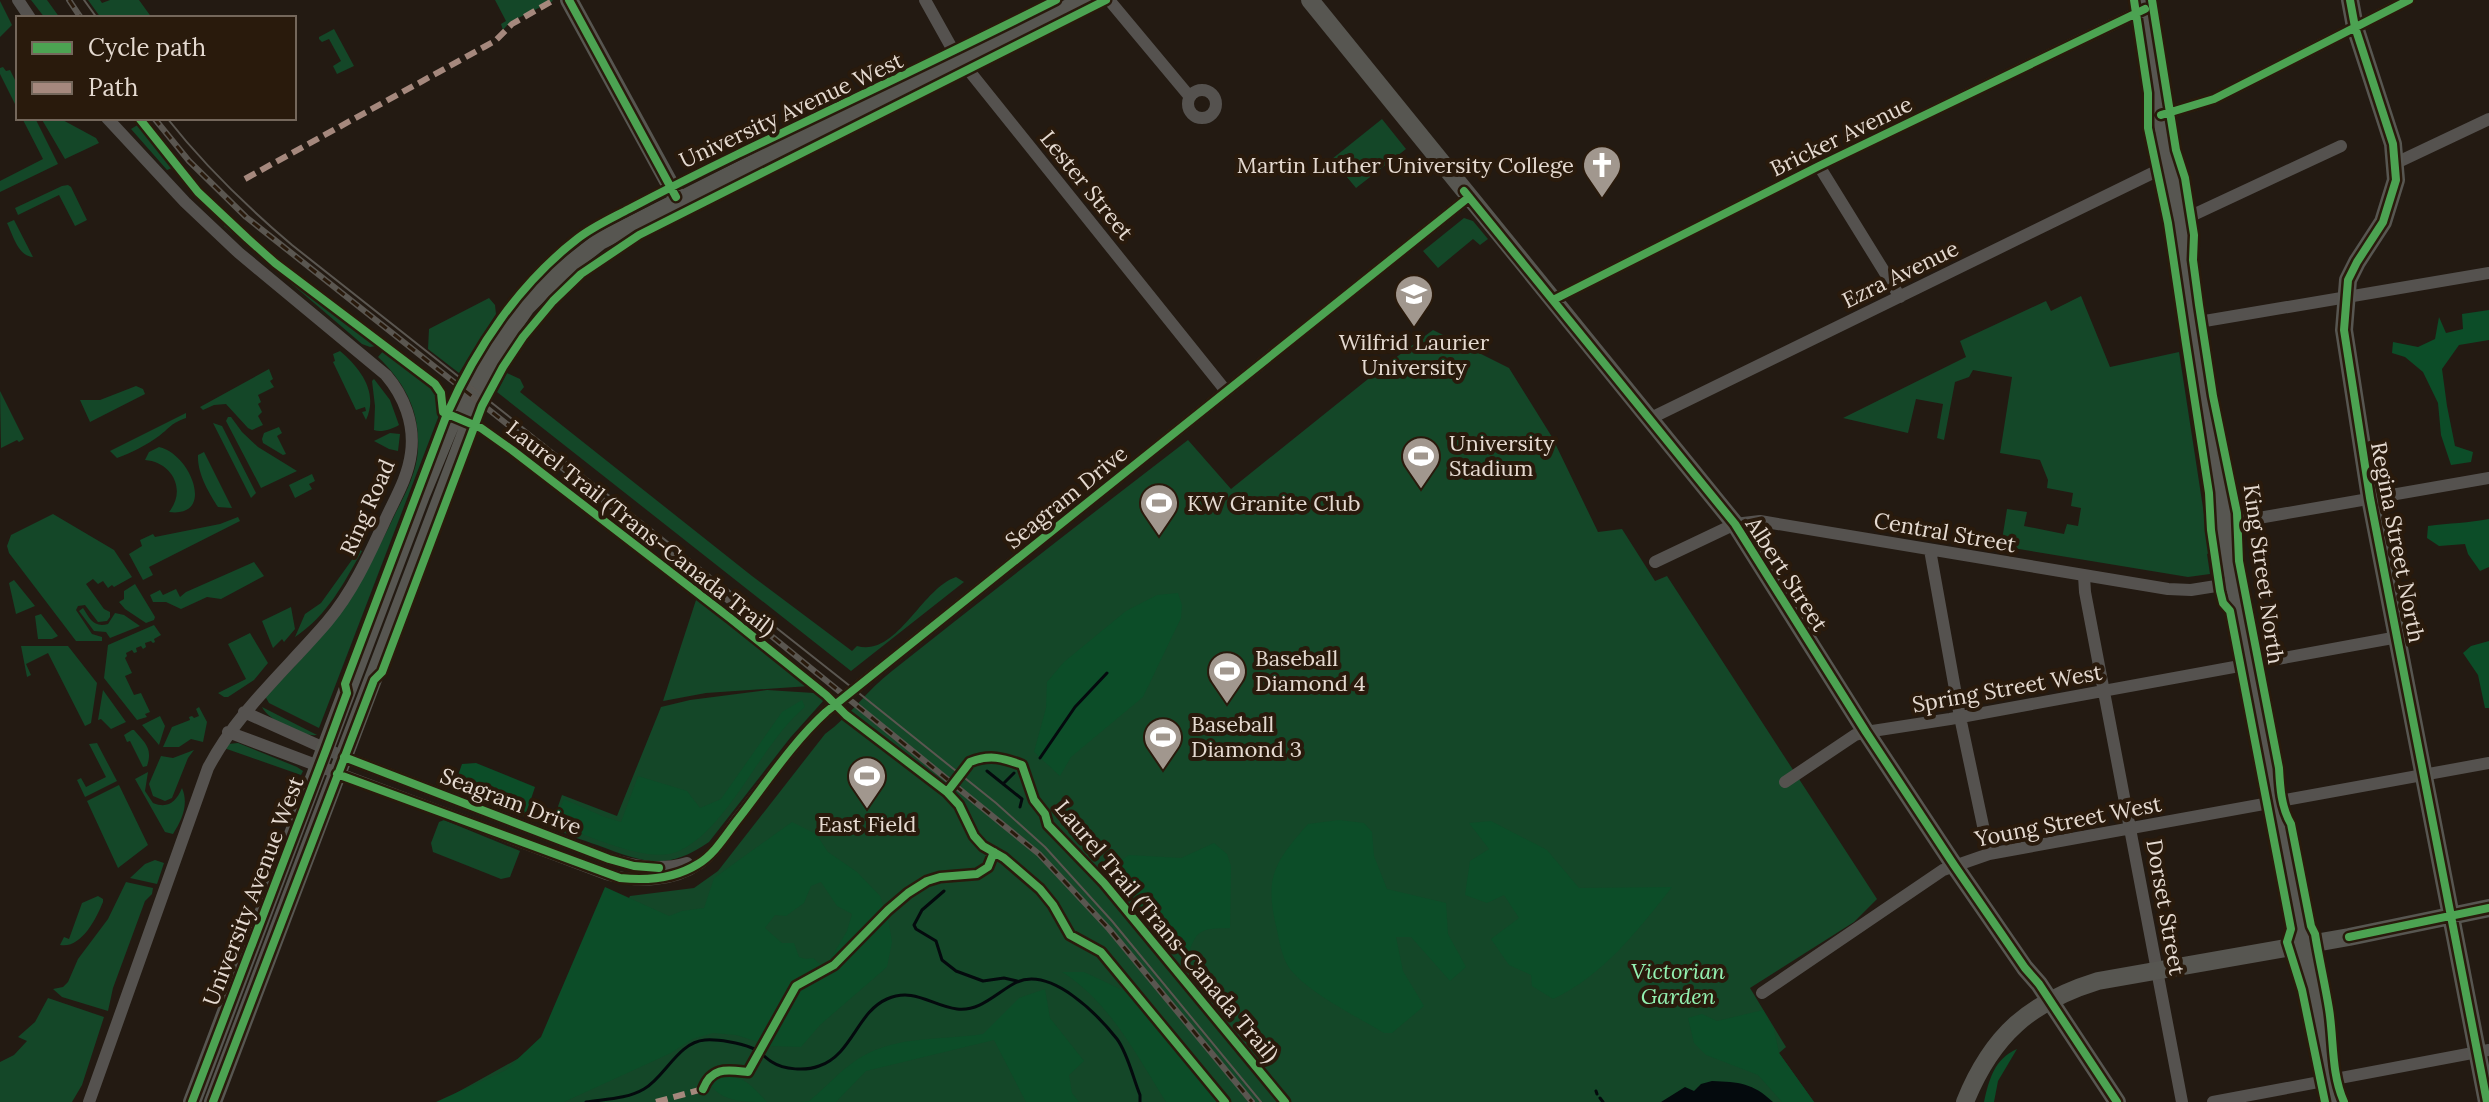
<svg xmlns="http://www.w3.org/2000/svg" width="2489" height="1102" font-family="Lora,serif">
  <style>
    .green { fill: #144728 }
    .forest { fill: #0c4d28; fill-rule: evenodd }
    .water { fill: #040a0d }
    .lines { fill: none; stroke-linecap: round; stroke-linejoin: round }
    .stream { stroke: #040a0d; stroke-width: 3 }
    .street { stroke: #55524f; stroke-width: 12 }
    .secondary { stroke: #575651; stroke-width: 18 }
    .tram { stroke: #5a5650; stroke-width: 2 }
    .rail-casing { stroke: #5a5650; stroke-width: 6 }
    .rail { stroke: #291a0c; stroke-width: 3; stroke-dasharray: 9; stroke-linecap: butt }
    .quiet { stroke: #a5887d; stroke-width: 6; stroke-dasharray: 12 6; stroke-linecap: butt }
    .cycleway-casing { stroke: #291a0c; stroke-width: 13 }
    .cycleway { stroke: #4ca352; stroke-width: 8 }
    .labels { text-anchor: middle; stroke-width: 8; stroke-linejoin: round; paint-order: stroke }
    .street-label { font-size: 22px; fill: #e5dad1; stroke: #291a0c }
    .poi-label { font-size: 22px; fill: #e5dad1; stroke: #291a0c; text-anchor: start }
    .park-label { font-size: 22px; font-style: italic; fill: #93f1b1; stroke: #291a0c }
  </style>
  <rect width="100%" height="100%" fill="#231a12"/>
  <path class="green" d="M31,0H47L60,18H45Z
    M88,0H100L102,3L110,0H139L152,18H101Z
    M495,0H552L553,1L510,22L503,30L501,24L506,21Z
    M0,1L12,25L0,37Z
    M334,29L354,66L337,74L333,66L341,61L329,39L322,42L319,39V37Z
    M3,67L6,71L10,70L18,86V110L0,74V68Z
    M22,118H35L58,164L0,192V181L43,159Z
    M41,118H59L96,138L99,143L65,159Z
    M1382,119L1406,149L1356,188L1332,159Z
    M139,124L172,160V168L167,170L131,129Z
    M68,185L71,187L87,220L75,226L59,195L18,215L15,208L62,186Z
    M1464,218L1473,221L1488,239L1480,245L1473,239L1438,268L1423,251Z
    M14,220L33,257C18,256 13,235 7,223Z
    M226,220L230,221L300,282L375,340L376,346L370,347L362,344L224,226Z
    M2081,296L2110,367L2179,352L2210,553L2207,554L2210,574L2188,577L2001,546L2007,509L2027,512L2024,526L2064,534L2067,524L2078,526L2081,508L2071,506L2073,493L2047,488L2048,480L2040,460L2000,453L2012,377L1973,370L1969,377L1955,382L1944,440L1937,438L1943,404L1916,399L1908,433L1843,418L1966,357L1960,341L2046,301L2051,311Z
    M489,298L495,305L496,314L459,373L428,349L429,329Z
    M1433,330L1509,368L1552,437L1598,532L1622,529L1655,581L1667,576L1877,899L1854,922L1750,988L1786,1047L1779,1053L1814,1102H440L557,1037L630,896L694,888L718,871L825,734C850,716 867,690 892,671C990,593 1089,516 1188,440L1231,489L1383,367Z
    M384,350L446,397L319,728L269,703L265,696C322,643 364,582 396,512C406,493 417,471 418,449C420,411 405,383 378,357Z
    M340,351C360,368 379,392 366,420L362,412L366,411L365,407L356,410L333,362L335,361L333,354Z
    M269,369L273,379L270,381L274,387L258,395L261,402L258,404L262,412L258,416L263,425L252,430L248,428L226,404L214,405L203,410L200,407Z
    M507,373L520,379L524,387L520,392L752,576L852,651L857,646C897,657 921,589 956,577L964,582L851,671L497,392Z
    M374,379L390,400L399,425C392,429 381,433 374,430L375,406L372,381Z
    M136,386L143,389L145,394L90,422L80,400H100Z
    M0,391L24,439L19,442L17,440L1,448Z
    M186,413V418C170,424 172,426 159,436C147,445 131,453 117,458L110,451Z
    M228,417H231L242,432L258,447L297,471L261,488L226,421Z
    M213,423L222,426L256,493L251,498Z
    M279,427L282,433L277,436L286,454L283,455L263,443L262,439L264,433Z
    M390,433L400,434L398,451L389,449L374,441Z
    M159,447C191,454 216,518 169,512C187,490 172,462 145,460L149,452Z
    M204,452L232,508L218,507C209,493 197,473 198,455Z
    M312,474L315,481L309,484L312,489L295,498L289,485Z
    M53,514L114,550L132,577L114,587L112,585L108,588L103,581L98,584L93,579L86,584L104,609L110,612V617L107,621L98,622L85,605L78,606L76,610L92,634L102,637V641H76L9,553L7,546L11,535Z
    M238,517L240,521L149,567L153,575L143,580L129,554L142,546L140,540L153,534L155,537L220,524Z
    M359,550L362,551C343,584 328,615 295,637L305,614L321,603Z
    M254,562L264,576L221,599L207,597L181,609L166,602H153L150,595L160,590L163,595L176,589L180,597L186,592Z
    M14,580L35,606L16,614L9,583Z
    M135,584L155,617L154,620L146,623L125,609L119,602L124,599V591Z
    M697,597L808,682L810,686L706,693L663,701Z
    M291,607L295,629L284,642L282,639L273,648L262,621Z
    M83,608C90,619 94,628 108,624L115,613L124,615L140,626L110,638L106,632L94,631L79,611Z
    M41,614L58,636L52,639H38L35,616Z
    M154,625L161,635L154,639L155,642L153,643L151,641L145,643L146,647L143,649L141,646L136,648L137,652L134,653L132,650L126,653L127,656L125,658L132,673L125,676L134,695L141,693L150,712L145,714L147,717L137,720L104,678L108,645Z
    M250,633L268,663L254,680L228,697H224L218,693L246,679L228,644Z
    M21,646H68L97,683L91,723L85,726L48,653L26,664L31,675L27,677Z
    M103,690L126,722L111,729L101,719L98,720Z
    M767,690L814,693L824,700L790,738L709,842C666,872 643,862 597,845C583,840 568,836 556,828L554,818L562,795L617,816L661,707L690,700Z
    M199,707L207,722L203,742L191,739L179,747H163L172,727L190,720L189,717L192,716L194,718L199,716L196,709Z
    M262,707L317,735C302,737 268,720 262,707Z
    M160,716L165,726L159,745L142,725Z
    M132,730H134C145,743 153,748 147,766L143,767L130,741L127,742L124,735Z
    M97,743L117,781L85,797L77,780L81,778L86,787L106,777L89,744Z
    M238,743L297,767L303,771L301,775L224,748L228,744Z
    M194,750L188,758L172,798L165,801L153,796L149,784L161,756L173,758Z
    M148,772L145,791L153,803C168,809 176,802 182,788C189,804 182,820 173,834L165,832L135,779Z
    M119,785L148,845L118,868L87,801Z
    M444,820L520,851L510,877L501,879L433,852L431,843L439,822Z
    M155,860L164,863L157,884L130,878L145,864Z
    M126,882L153,888L152,894L145,901L113,988L108,1011L62,997L53,989L63,987L68,982L78,959L108,919Z
    M98,896L103,899V902C96,919 81,949 60,945L64,937L69,939L82,903Z
    M48,998L104,1017L82,1085L72,1102H0V1062L14,1055L27,1041L18,1037L35,1022Z"/>
  <path class="forest" d="M2489,310V340L2459,345L2442,369L2447,406L2455,446L2473,452L2471,462L2451,465L2441,435L2438,403L2423,372L2405,357L2392,353L2393,342L2418,347L2435,339L2439,317L2446,333L2463,329L2462,314Z
    M2489,519V567L2480,571L2468,554L2465,544L2439,546L2427,538L2428,526C2449,523 2469,523 2489,519Z
    M1178,593L1182,605L1181,618L1143,697L1071,757L1060,776L1034,752L1046,708L1047,682L1064,662L1126,611L1157,595Z
    M2489,641V708H2485L2478,675L2463,653L2471,646Z
    M802,700L805,707C761,743 730,826 681,850C662,860 634,852 615,846C594,838 570,834 558,813L564,799L602,816L621,822L638,776L687,791L700,808L721,799L782,712Z
    M476,763L535,787L525,817L453,790L462,764Z
    M1339,820L1364,823L1372,832L1374,856L1387,889L1446,903L1448,934L1466,967L1450,981L1411,937H1396L1403,971L1424,1006L1392,1033H1384C1358,1017 1304,991 1288,966C1282,956 1279,941 1277,930C1264,877 1274,863 1308,824Z
    M1491,821L1547,850L1579,888L1672,887C1639,929 1603,976 1553,999L1532,986L1531,975L1509,965L1491,939L1519,918L1504,895L1487,903L1465,895L1470,861L1489,849L1469,823Z
    M792,822L816,834L828,852L857,872L880,896L889,923L892,942L887,967L820,1025L801,1047L771,1046L736,1035L713,1033L693,1039L671,1053L564,1102H436L506,1070L541,1037L605,887L669,916L682,911L704,908L714,878ZM821,882L837,906L852,914L847,931L828,963L820,964L813,958L806,959L799,957L794,943H782L765,928L775,915L786,916L804,903L811,886Z
    M1214,843L1227,854L1231,866L1230,928C1200,929 1197,928 1187,958L1103,872L1129,855L1181,858Z
    M1062,972H1084L1133,995L1181,1051L1220,1102H1166C1137,1056 1110,1002 1062,972Z
    M1045,989L1050,1018L1084,1061L1069,1075L1072,1093L1079,1102H1026L994,1040L866,1071L836,1102H800L809,1101C824,1089 836,1075 851,1064C889,1034 939,1041 983,1034L1019,998Z
    M1763,1010L1774,1029L1779,1053L1814,1102H1782L1758,1075L1706,1055L1694,1043L1688,1018L1702,1014L1717,1021Z
    M2017,1049L1998,1081L1994,1102H1984C1989,1080 1994,1059 2017,1049Z
    M715,1076C745,1076 747,1081 767,1102C744,1102 718,1102 709,1081Z"/>
  <path class="water" d="M1712,1081C1739,1082 1753,1083 1773,1102H1661L1685,1087L1694,1091L1701,1084Z"/>
  <g class="lines">
    <path class="stream" d="M1040,758L1075,707L1107,673
      M987,771L1022,799L1020,807
      M1003,784L1014,773
      M944,891L922,910L914,925L916,929L936,941L942,960L956,971L983,981L1004,978L1017,981
      M1596,1091L1597,1094
      M1600,1098L1603,1102
      M586,1102C605,1099 627,1099 644,1089C665,1077 678,1042 705,1040C718,1039 740,1043 752,1048C760,1051 765,1058 772,1062C784,1070 806,1071 819,1066C852,1055 857,1012 887,999C914,987 932,1006 957,1009C981,1012 998,991 1017,982C1052,967 1098,1015 1117,1039C1128,1054 1133,1078 1140,1095V1102"/>
    <path class="street" d="M18,0L30,18
      M925,0L954,52L1226,391
      M1109,0L1190,97
      M1188 104a14 14 0 1 1 28 0a14 14 0 1 1-28 0Z
      M2161,115L2214,99L2409,0
      M2396,163L2489,119
      M1819,166L1900,297
      M2178,222L2341,146
      M1553,300L1819,166L2145,9
      M2193,323L2489,273
      M1649,419L2169,165
      M2224,524L2489,478
      M1930,550L1960,717L1989,854
      M1655,562L1735,524L1760,521L2168,589L2191,590L2235,583
      M2084,576L2085,592L2182,1102
      M244,712L344,757L609,859C635,866 660,871 687,863
      M228,732L606,874C637,883 673,882 700,863C715,853 726,835 736,821C765,785 791,744 826,712L1469,197
      M1785,782L1855,735L1866,732L1950,719L2398,637
      M1762,993L1943,870L1989,854L2489,763
      M89,1102L208,768C238,711 286,670 327,622C354,590 370,553 387,516C397,495 408,476 411,453C415,424 404,396 386,375L239,253L185,202L107,118
      M2213,1102L2489,1050"/>
    <path class="secondary" d="M569,0L679,201
      M1310,0L1735,524L1866,732L1954,865L2025,968L2039,984L2117,1102
      M2144,0L2224,524L2258,719L2333,1102
      M2350,0L2355,27L2393,144L2396,180L2383,222L2357,262L2348,280L2344,330L2370,498L2487,1102
      M192,1102L421,495L467,384L492,343L506,336
      M213,1102L478,402L502,354L506,336L526,307L562,271L600,241L804,138L1085,0
      M1965,1102C1992,1035 2030,1002 2098,981L2349,937L2489,908"/>
    <path class="tram" d="M84,0L97,18
      M167,118C204,165 246,206 292,245L855,690L996,803L1045,847L1112,921L1261,1102"/>
    <g class="rail-casing">
      <path id="rail" d="M69,0L81,18
        M154,118L189,161L246,217L677,559L1039,854L1109,929L1252,1102"/>
    </g>
    <use href="#rail" class="rail"/>
    <path class="quiet" d="M245,179L484,47L495,41L512,24L554,0
      M656,1102L703,1089"/>
    <g class="cycleway-casing">
      <path id="cycleway" d="M569,0L676,197
        M2134,0L2148,93V128L2168,223L2186,344L2209,493L2211,530L2220,591L2223,603L2230,611L2291,929L2287,942L2302,990L2325,1102
        M2152,0L2176,150L2185,178L2194,235L2193,260L2199,305L2213,396L2237,513L2239,561L2279,768C2280,787 2281,807 2291,824L2311,926L2315,934C2319,959 2325,984 2329,1009C2334,1040 2331,1073 2344,1102
        M2350,0L2355,27L2393,144L2396,180L2383,222L2357,262L2348,280L2344,330L2370,498L2487,1102
        M2161,115L2214,99L2409,0
        M139,118L198,192L247,238L275,263L435,384L441,393L443,412L481,428L512,450L730,618L826,695L846,715L947,792L959,805L974,836L983,846L1004,858L1040,889L1053,905L1070,935L1101,952L1225,1102
        M1464,191L1735,524L1866,732L1954,865L2025,968L2039,984L2117,1102
        M1553,300L1819,166L2145,9
        M344,757L609,859L634,866L659,868
        M337,774L620,878C647,881 674,879 698,864C715,854 727,833 739,818C767,782 792,743 826,712L1469,197
        M947,792L970,762C990,754 1003,758 1022,765L1034,800L1045,814L1048,825L1104,883L1285,1102
        M2349,937L2489,908
        M703,1089C712,1066 728,1070 748,1072L796,986L834,965L888,910L908,893L927,881L940,877L977,874L988,867L994,852
        M192,1102L326,750L347,693L345,684L447,414C476,348 519,284 577,239C592,227 612,218 629,209C665,190 701,172 738,154C844,103 951,53 1056,0
        M213,1102L374,680L382,672L482,406L503,367L523,337L553,301L581,274L639,235L1106,0"/>
    </g>
    <use href="#cycleway" class="cycleway"/>
  </g>
  <defs>
    <g id="church-pin" transform="scale(2)"><path d="M0 17L-7.5 6A9.5 9.5 0 1 1 7.5 6Z" fill="#a1978e" stroke="#291a0c"/><path d="M-1.2-6h2.4v3.5h3.3v2.4h-3.3V6h-2.4V-.1h-3.3v-2.4h3.3Z" fill="#fff"/></g>
    <g id="university-pin" transform="scale(2)"><path d="M0 17L-7.5 6A9.5 9.5 0 1 1 7.5 6Z" fill="#a1978e" stroke="#291a0c"/><path d="M0-5L7-2L0 1L-7-2ZM-4 1L0 2.5L4 1V4Q0 6-4 4Z" fill="#fff"/></g>
    <g id="stadium-pin" transform="scale(2)"><path d="M0 17L-7.5 6A9.5 9.5 0 1 1 7.5 6Z" fill="#a1978e" stroke="#291a0c"/><path d="M0-5a6.5 5 0 1 0 0 10a6.5 5 0 1 0 0-10ZM-3.5-1.8h7v3.6h-7Z" fill="#fff"/></g>
  </defs>
  <g fill-rule="evenodd">
    <use href="#church-pin" x="1602" y="165"/>
    <use href="#university-pin" x="1414" y="294"/>
    <use href="#stadium-pin" x="1421" y="456"/>
    <use href="#stadium-pin" x="1159" y="503"/>
    <use href="#stadium-pin" x="1227" y="671"/>
    <use href="#stadium-pin" x="1163" y="737"/>
    <use href="#stadium-pin" x="867" y="776"/>
  </g>
  <g class="labels">
    <g class="street-label">
      <text transform="translate(791 110) rotate(-25)" y="8">University Avenue West</text>
      <text transform="translate(1841 136) rotate(-26)" y="8">Bricker Avenue</text>
      <text transform="translate(1087 185) rotate(51)" y="8">Lester Street</text>
      <text transform="translate(1900 274) rotate(-26)" y="8">Ezra Avenue</text>
      <text transform="translate(1066 497) rotate(-39)" y="8">Seagram Drive</text>
      <text transform="translate(367 507) rotate(-66)" y="8">Ring Road</text>
      <text transform="translate(641 528) rotate(38)" y="8">Laurel Trail (Trans-Canada Trail)</text>
      <text transform="translate(1945 532) rotate(10)" y="8">Central Street</text>
      <text transform="translate(2398 542) rotate(79)" y="8">Regina Street North</text>
      <text transform="translate(1787 574) rotate(57)" y="8">Albert Street</text>
      <text transform="translate(2264 574) rotate(82)" y="8">King Street North</text>
      <text transform="translate(2007 688) rotate(-10)" y="8">Spring Street West</text>
      <text transform="translate(511 801) rotate(21)" y="8">Seagram Drive</text>
      <text transform="translate(2068 821) rotate(-11)" y="8">Young Street West</text>
      <text transform="translate(253 891) rotate(-69)" y="8">University Avenue West</text>
      <text transform="translate(2166 907) rotate(80)" y="8">Dorset Street</text>
      <text transform="translate(1167 931) rotate(50)" y="8">Laurel Trail (Trans-Canada Trail)</text>
    </g>
    <g class="poi-label">
      <text x="1574" y="173" text-anchor="end">Martin Luther University College</text>
      <text x="1414" y="350" text-anchor="middle">Wilfrid Laurier<tspan x="1414" dy="25">University</tspan></text>
      <text x="1449" y="451">University<tspan x="1449" dy="25">Stadium</tspan></text>
      <text x="1187" y="511">KW Granite Club</text>
      <text x="1255" y="666">Baseball<tspan x="1255" dy="25">Diamond 4</tspan></text>
      <text x="1191" y="732">Baseball<tspan x="1191" dy="25">Diamond 3</tspan></text>
      <text x="867" y="832" text-anchor="middle">East Field</text>
    </g>
    <g class="park-label">
      <text x="1678" y="979">Victorian<tspan x="1678" dy="25">Garden</tspan></text>
    </g>
  </g>
  <rect x="16" y="16" width="280" height="104" fill="#291a0c" stroke="#74675b" stroke-width="2"/>
  <rect x="32" y="42" width="40" height="12" fill="#4ca352" stroke="#74675b" stroke-width="2"/>
  <text x="88" y="56" font-size="24" fill="#e5dad1">Cycle path</text>
  <rect x="32" y="82" width="40" height="12" fill="#a5887d" stroke="#74675b" stroke-width="2"/>
  <text x="88" y="96" font-size="24" fill="#e5dad1">Path</text>
</svg>
